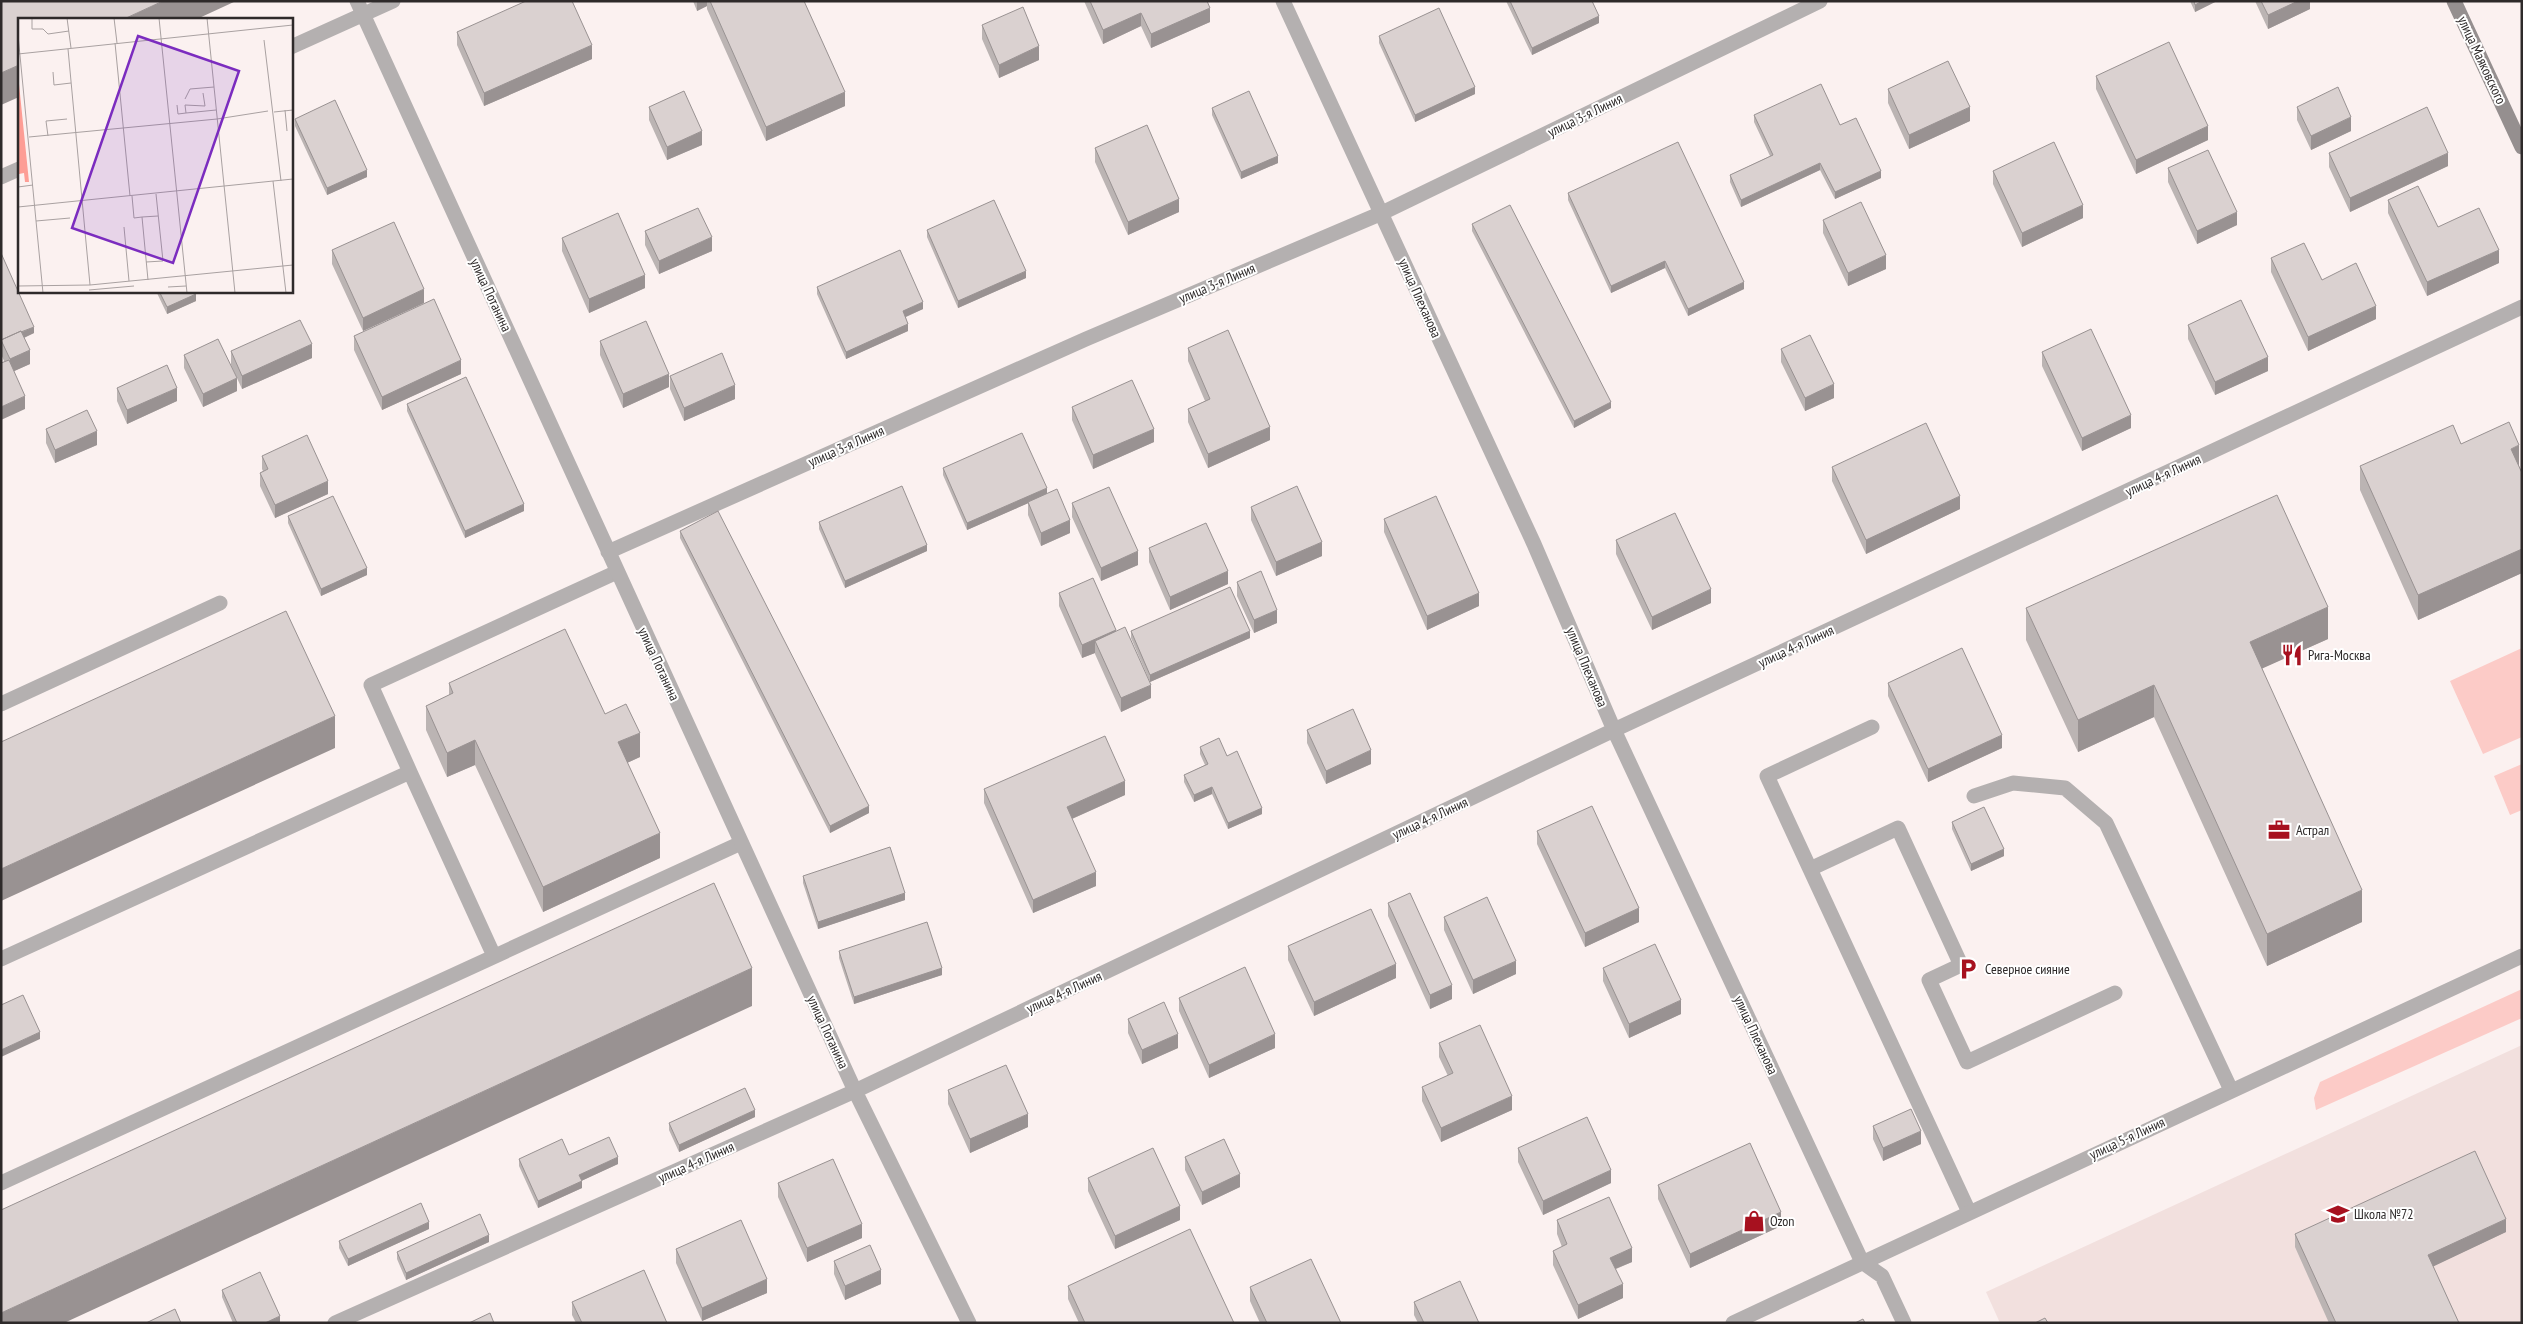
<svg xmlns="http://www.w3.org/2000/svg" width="2523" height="1324" font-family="'PT Sans Narrow',sans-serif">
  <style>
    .built { fill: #f2e0de }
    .green { fill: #fccbc7 }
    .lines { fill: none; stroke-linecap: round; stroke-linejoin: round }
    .lane { stroke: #b4b0b0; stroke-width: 15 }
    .street { stroke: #b4b0b0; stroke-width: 15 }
    .secondary { stroke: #958f8f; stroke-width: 15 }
    .wall { fill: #bbb4b3 }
    .shaded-wall { fill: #999292 }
    .building { fill: #dad1d0; stroke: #999292 }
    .labels { text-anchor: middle; stroke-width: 4; stroke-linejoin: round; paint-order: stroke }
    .street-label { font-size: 14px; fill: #2e2a2a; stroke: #fff }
    .poi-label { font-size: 14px; fill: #2e2a2a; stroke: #fff; text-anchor: start }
    .inset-road { fill: none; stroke: #a9a1a1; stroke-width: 1 }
    .view { fill: #7b2cbf; fill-opacity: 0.15; stroke: #7b2cbf; stroke-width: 2.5 }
    .inset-edge { fill: none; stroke: #2e2a2a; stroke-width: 2.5 }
  </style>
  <rect width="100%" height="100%" fill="#fbf1f0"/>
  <path class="built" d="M2522,1045V1323H2000L1986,1292Z"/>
  <path class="green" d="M2522,648V737L2483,754L2450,681Z
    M2522,764V810L2510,815L2494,776Z
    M2522,989V1018L2316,1110L2314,1098L2320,1082Z"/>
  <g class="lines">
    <path class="lane" d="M1,704L220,603
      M410,772L494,956
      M1974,796L2013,783L2065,788L2106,823L2231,1090
      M1810,869L1767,776L1872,727
      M1,959L410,772L371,685L617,572
      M1,1183L741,843
      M1969,1212L1810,869L1898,828L1961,965L1929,980L1967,1062L2115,993"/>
    <path class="street" d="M357,1L855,1091L969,1323
      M1283,1L1534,544L1614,730L1862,1262L1882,1276L1904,1323
      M291,47L393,1
      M1,177L19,169
      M608,552L1086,339L1382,213L1820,1
      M335,1323L855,1091L1614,730L2522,307
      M1733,1323L2522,956"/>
    <path class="secondary" d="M2454,1L2522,147"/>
  </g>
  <path class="wall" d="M693,1H804L845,106L766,141L707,9V6L697,11Z
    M1084,1H1207L1210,22L1151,48L1141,26L1103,44Z
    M1506,1H1592L1599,23L1532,55Z
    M2190,1H2217L2195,12Z
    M2255,1H2310V9L2268,29Z
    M982,25L1039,60L999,78L982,39Z
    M457,32L592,59L484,106L457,45Z
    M1379,36L1475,94L1415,122L1379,43Z
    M2096,76L2208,140L2136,174L2096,89Z
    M1888,89L1970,121L1909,149L1888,103Z
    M649,107L702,145L667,160L649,120Z
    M2297,107L2351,131L2311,150L2297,120Z
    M1212,108L1278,163L1241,179L1212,115Z
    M1754,115L1840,125L1881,178L1835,199L1820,170L1741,207L1730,182V175L1770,156L1754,122Z
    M295,119L367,177L327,195L295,126Z
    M1095,148L1179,212L1128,235L1095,162Z
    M2329,153L2448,166L2350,212L2329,167Z
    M2168,168L2237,225L2197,244L2168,182Z
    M1993,171L2083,218L2022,247L1993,184Z
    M1568,193L1744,289L1688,316L1665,268L1611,293L1568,200Z
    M2388,200L2499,263L2427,296L2388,213Z
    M1823,220L1886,269L1848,286L1823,233Z
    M1472,224L1611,408L1574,428L1472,231Z
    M927,230L1026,278L958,308L927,237Z
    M645,231L712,251L659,274L645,245Z
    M562,238L645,288L589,313L562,251Z
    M332,250L424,303L363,331L332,264Z
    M1,253L34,333L24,338L30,364L14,371L25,409L1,354Z
    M2271,258L2322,280L2376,319L2308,351L2271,272Z
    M817,287L923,309L906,317L908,331L846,359L817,294Z
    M156,291H195L196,301L167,314Z
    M2188,325L2268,371L2215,395L2188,339Z
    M354,336L461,374L382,410L354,350Z
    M600,341L669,387L623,408L600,355Z
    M1188,348L1270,440L1208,468L1188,422V409L1205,401L1188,361Z
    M1781,349L1834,398L1805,411L1781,362Z
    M231,351L312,358L242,389L231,365Z
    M2042,352L2131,428L2082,451L2042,366Z
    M184,355L237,391L203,407L184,368Z
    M670,376L735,399L684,421L670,389Z
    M117,388L177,401L127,424L117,401Z
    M407,404L524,511L465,538L407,411Z
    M1072,407L1154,442L1093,469L1072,420Z
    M46,429L97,445L55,463L46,443Z
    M2461,444L2519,466L2522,473V573L2418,620L2360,490V466Z
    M262,456L328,494L275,518L260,486V473L263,471L262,469Z
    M1832,467L1960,509L1866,554L1832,481Z
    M943,468L1047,494L1070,533L1041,546L1028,515V503L967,530L943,475Z
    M1072,503L1138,565L1101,581L1072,517Z
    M1251,507L1322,556L1276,576L1251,520Z
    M288,516L367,575L321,596L288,523Z
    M1384,519L1479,606L1427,630L1384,532Z
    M819,522L927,551L845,588L819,529Z
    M680,531L869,813L830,833L680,538Z
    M1616,540L1711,603L1652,630L1616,554Z
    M1149,548L1228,584L1170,610L1149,562Z
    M1237,582L1277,623L1254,633L1237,596Z
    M1059,593L1116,632L1151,698L1121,712L1095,654V653L1082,658L1059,606Z
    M2026,608L2328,639L2262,668L2362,922L2267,966L2154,717L2078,752L2026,640Z
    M1131,631L1250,638L1150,682L1131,638Z
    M449,683L605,714L640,757L627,763L660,858L543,912L475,765L447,777L426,730V706L449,695Z
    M1888,683L2002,748L1928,782L1888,696Z
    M1307,730L1371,764L1326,784L1307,743Z
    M1200,747L1227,756L1262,814L1228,829L1212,794L1194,802L1184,782V775L1205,765L1200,754Z
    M984,789L1125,795L1072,819L1096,886L1033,913L984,803Z
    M1952,822L2004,856L1971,871L1952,829Z
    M1537,831L1639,922L1585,947L1537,844Z
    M803,876L905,900L818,929L803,883Z
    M1388,903L1452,999L1430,1009L1388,916Z
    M1444,917L1516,974L1473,994L1444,930Z
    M1288,946L1396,978L1314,1016L1288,960Z
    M839,951L942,975L854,1004L839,958Z
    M1603,968L1681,1014L1629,1038L1603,981Z
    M1179,998L1275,1048L1209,1078L1179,1011Z
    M1128,1019L1178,1048L1142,1064L1128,1033Z
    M1439,1043L1512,1110L1441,1142L1422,1101V1087L1448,1076L1439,1057Z
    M948,1090L1028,1127L970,1153L948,1104Z
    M755,1117L679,1152L669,1130V1123Z
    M1873,1126L1921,1144L1883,1161L1873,1139Z
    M1518,1148L1611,1183L1543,1215L1518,1162Z
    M1185,1157L1240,1187L1202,1205L1185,1170Z
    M519,1159L618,1164L581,1181L582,1188L538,1208L519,1166Z
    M1088,1178L1180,1220L1115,1249L1088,1191Z
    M778,1183L862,1238L807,1262L778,1197Z
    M1658,1185L1781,1226L1690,1268L1658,1199Z
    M1557,1220L1632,1262L1616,1269L1623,1298L1578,1319L1553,1265V1251L1562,1247L1557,1234Z
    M429,1229L348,1266L339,1248V1241Z
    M2506,1232L2433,1266L2459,1323H2329L2295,1247V1234Z
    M489,1242L406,1280L397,1259V1252Z
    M676,1249L767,1293L702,1321L676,1263Z
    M834,1261L881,1284L845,1300L834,1274Z
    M1068,1286L1234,1323H1079L1068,1299Z
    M1250,1287L1341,1323H1260L1250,1301Z
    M222,1290L280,1322L233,1323L222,1297Z
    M572,1302L667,1323H576L572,1315Z
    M1414,1302L1479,1323H1418L1414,1315Z"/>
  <path class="shaded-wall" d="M163,1H236L197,19H124Z
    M697,1H707V6L697,11Z
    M2202,1H2217L2195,12V5Z
    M2298,1H2310V9L2268,29V15Z
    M1210,8V22L1151,48V34Z
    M1141,13V26L1103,44V30Z
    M1599,16V23L1532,55V48Z
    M592,45V59L484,106V93Z
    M1039,46V60L999,78V65Z
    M19,65V97L1,105V73Z
    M1475,87V94L1415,122V115Z
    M845,92V106L766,141V127Z
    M1970,107V121L1909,149V135Z
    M2351,117V131L2311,150V136Z
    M2208,126V140L2136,174V160Z
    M702,131V145L667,160V147Z
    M2448,153V166L2350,212V198Z
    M1278,156V163L1241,179V172Z
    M1820,163V170L1741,207V200Z
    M367,170V177L327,195V188Z
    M1881,171V178L1835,199V192Z
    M1179,199V212L1128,235V222Z
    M2083,205V218L2022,247V233Z
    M2237,212V225L2197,244V231Z
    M712,237V251L659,274V261Z
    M2499,250V263L2427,296V282Z
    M1886,255V269L1848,286V273Z
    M1665,261V268L1611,293V286Z
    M1026,271V278L958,308V301Z
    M645,275V288L589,313V299Z
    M1744,282V289L1688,316V309Z
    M424,289V303L363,331V318Z
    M196,294V301L167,314V307Z
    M923,302V309L903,318V311Z
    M2376,306V319L2308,351V337Z
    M908,324V331L846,359V352Z
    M34,327V333L4,347L2,341Z
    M312,344V358L242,389V376Z
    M30,350V364L10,373V359Z
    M2268,357V371L2215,395V382Z
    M461,360V374L382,410V397Z
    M669,374V387L623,408V394Z
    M237,378V391L203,407V394Z
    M1834,384V398L1805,411V398Z
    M735,385V399L684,421V408Z
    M177,388V401L127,424V410Z
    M25,396V409L1,420V407Z
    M1611,402V408L1574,428V421Z
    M2131,415V428L2082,451V438Z
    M1270,427V440L1208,468V454Z
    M1154,429V442L1093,469V455Z
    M97,431V445L55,463V450Z
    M2519,445V470L2511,449Z
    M328,481V494L275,518V505Z
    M1047,488V495L967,530V523Z
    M1960,496V509L1866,554V540Z
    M524,504V511L465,538V531Z
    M1070,520V533L1041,546V533Z
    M1322,542V556L1276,576V562Z
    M927,545V551L845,588V581Z
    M2522,549V573L2418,620V595Z
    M1138,551V565L1101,581V568Z
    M367,568V575L321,596V589Z
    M1228,571V584L1170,610V597Z
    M1711,589V603L1652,630V617Z
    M1479,593V606L1427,630V616Z
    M2328,607V639L2250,674V642Z
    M1277,610V623L1254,633V620Z
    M1116,630V644L1095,641V653L1082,658V645Z
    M1250,631V638L1150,682V675Z
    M1151,685V698L1121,712V698Z
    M2154,685V717L2078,752V720Z
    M335,716V748L1,901V869Z
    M640,733V757L618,767V742Z
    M2002,735V748L1928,782V769Z
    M475,740V765L447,777V753Z
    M1371,750V764L1326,784V771Z
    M1125,781V795L1067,821V807Z
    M1212,787V794L1194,802V795Z
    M869,806V813L830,833V826Z
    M1262,808V814L1228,829V823Z
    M660,833V858L543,912V887Z
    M2004,849V856L1971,871V864Z
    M1096,872V886L1033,913V900Z
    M2362,890V922L2267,966V934Z
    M905,893V900L818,929V922Z
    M1639,908V922L1585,947V933Z
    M1516,961V974L1473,994V980Z
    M1396,964V978L1314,1016V1002Z
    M752,968V1006L64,1323H1V1313Z
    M942,968V975L854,1004V997Z
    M1452,985V999L1430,1009V995Z
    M1681,1000V1014L1629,1038V1024Z
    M40,1032V1039L1,1057V1050Z
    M1178,1034V1048L1142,1064V1050Z
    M1275,1034V1048L1209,1078V1065Z
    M1512,1096V1110L1441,1142V1128Z
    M755,1110V1117L679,1152V1145Z
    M1028,1114V1127L970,1153V1139Z
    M1921,1131V1144L1883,1161V1148Z
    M618,1157V1164L579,1182V1175Z
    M1611,1170V1183L1543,1215V1201Z
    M1240,1174V1187L1202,1205V1192Z
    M582,1181V1188L538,1208V1201Z
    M1180,1206V1220L1115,1249V1236Z
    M1781,1212V1226L1690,1268V1254Z
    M2506,1219V1232L2428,1269V1255Z
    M429,1222V1229L348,1266V1259Z
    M862,1224V1238L807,1262V1248Z
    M489,1235V1242L406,1280V1273Z
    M1632,1248V1262L1610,1271V1258Z
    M881,1270V1284L845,1300V1286Z
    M767,1279V1293L702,1321V1308Z
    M1623,1284V1298L1578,1319V1305Z
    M280,1316V1323H265Z"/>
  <path class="building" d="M1,1H163L124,19H19V65L1,73Z
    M526,1H572L592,45L484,93L457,32Z
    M710,1H804L845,92L766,127Z
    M1090,1H1207L1210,8L1151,34L1141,13L1103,30Z
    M1510,1H1592L1599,16L1532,48Z
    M2194,1H2202L2195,5Z
    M2261,1H2298L2268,15Z
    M1023,7L1039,46L999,65L982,25Z
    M1439,8L1475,87L1415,115L1379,36Z
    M2169,42L2208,126L2136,160L2096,76Z
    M1948,61L1970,107L1909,135L1888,89Z
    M1821,84L1840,125L1856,118L1881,171L1835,192L1820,163L1741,200L1730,175L1773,155L1754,115Z
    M2338,87L2351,117L2311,136L2297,107Z
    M684,91L702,131L667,147L649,107Z
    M1249,91L1278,156L1241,172L1212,108Z
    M335,100L367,170L327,188L295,119Z
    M2427,107L2448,153L2350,198L2329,153Z
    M1147,125L1179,199L1128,222L1095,148Z
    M1678,142L1744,282L1688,309L1665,261L1611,286L1568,193Z
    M2054,142L2083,205L2022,233L1993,171Z
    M2208,150L2237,212L2197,231L2168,168Z
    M2418,186L2438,227L2479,208L2499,250L2427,282L2388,200Z
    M994,200L1026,271L958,301L927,230Z
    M1861,202L1886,255L1848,273L1823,220Z
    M1510,205L1611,402L1574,421L1472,224Z
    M698,208L712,237L659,261L645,231Z
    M618,213L645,275L589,299L562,238Z
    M394,222L424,289L363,318L332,250Z
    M2304,243L2322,280L2356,263L2376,306L2308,337L2271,258Z
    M900,250L923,302L903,311L908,324L846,352L817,287Z
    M1,253L34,327L21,332V331L1,340Z
    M159,291H195L196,294L167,307Z
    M434,299L461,360L382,397L354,336Z
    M2241,300L2268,357L2215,382L2188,325Z
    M300,320L312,344L242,376L231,351Z
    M646,321L669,374L623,394L600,341Z
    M2091,329L2131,415L2082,438L2042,352Z
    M1228,330L1270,427L1208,454L1188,409L1210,399L1188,348Z
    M21,331L30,350L10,359L1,340Z
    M1810,335L1834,384L1805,398L1781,349Z
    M218,339L237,378L203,394L184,355Z
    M722,353L735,385L684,408L670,376Z
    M9,360L25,396L1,407V363Z
    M167,365L177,388L127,410L117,388Z
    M466,377L524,504L465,531L407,404Z
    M1132,380L1154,429L1093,455L1072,407Z
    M87,410L97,431L55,450L46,429Z
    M2509,422L2519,445L2511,449L2522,473V549L2418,595L2360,466L2453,425L2461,444Z
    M1926,423L1960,496L1866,540L1832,467Z
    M1022,433L1047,488L967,523L943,468Z
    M307,435L328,481L275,505L260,473L268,469L262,456Z
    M902,486L927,545L845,581L819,522Z
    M1297,486L1322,542L1276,562L1251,507Z
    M1109,487L1138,551L1101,568L1072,503Z
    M1057,489L1070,520L1041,533L1028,502Z
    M2277,495L2328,607L2250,642L2362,890L2267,934L2154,685L2078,720L2026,608Z
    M333,496L367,568L321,589L288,516Z
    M1436,496L1479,593L1427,616L1384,519Z
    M718,511L869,806L830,826L680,531Z
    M1675,513L1711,589L1652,617L1616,540Z
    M1206,523L1228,571L1170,597L1149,548Z
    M1261,571L1277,610L1254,620L1237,582Z
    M1093,578L1116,630L1082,645L1059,593Z
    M1230,587L1250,631L1150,675L1131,631Z
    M286,611L335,716L1,869V742Z
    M1125,627L1151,685L1121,698L1095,641Z
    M565,629L605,714L626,704L640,733L618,742L660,833L543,887L475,740L447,753L426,706L453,693L449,683Z
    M1962,648L2002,735L1928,769L1888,683Z
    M1353,709L1371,750L1326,771L1307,730Z
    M1105,736L1125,781L1067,807L1096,872L1033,900L984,789Z
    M1219,738L1227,756L1237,751L1262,808L1228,823L1212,787L1194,795L1184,775L1208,764L1200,747Z
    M1592,806L1639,908L1585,933L1537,831Z
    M1984,807L2004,849L1971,864L1952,822Z
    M890,847L905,893L818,922L803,876Z
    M714,883L752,968L1,1313V1210Z
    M1410,893L1452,985L1430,995L1388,903Z
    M1487,897L1516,961L1473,980L1444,917Z
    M1371,909L1396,964L1314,1002L1288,946Z
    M927,922L942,968L854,997L839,951Z
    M1655,944L1681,1000L1629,1024L1603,968Z
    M1245,967L1275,1034L1209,1065L1179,998Z
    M23,995L40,1032L1,1050V1005Z
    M1164,1002L1178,1034L1142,1050L1128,1019Z
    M1480,1025L1512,1096L1441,1128L1422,1087L1453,1073L1439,1043Z
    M1006,1065L1028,1114L970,1139L948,1090Z
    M745,1088L755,1110L679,1145L669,1123Z
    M1911,1109L1921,1131L1883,1148L1873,1126Z
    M1587,1117L1611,1170L1543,1201L1518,1148Z
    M609,1137L618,1157L579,1175L582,1181L538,1201L519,1159L562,1139L569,1155Z
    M1224,1139L1240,1174L1202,1192L1185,1157Z
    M1750,1143L1781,1212L1690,1254L1658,1185Z
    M1153,1148L1180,1206L1115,1236L1088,1178Z
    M2475,1151L2506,1219L2428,1255L2459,1323H2336L2295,1234Z
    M833,1159L862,1224L807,1248L778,1183Z
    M1609,1197L1632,1248L1610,1258L1623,1284L1578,1305L1553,1251L1567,1244L1557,1220Z
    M421,1203L429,1222L348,1259L339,1241Z
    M480,1214L489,1235L406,1273L397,1252Z
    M741,1220L767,1279L702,1308L676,1249Z
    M1190,1229L1234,1323H1085L1068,1286Z
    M870,1245L881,1270L845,1286L834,1261Z
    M1311,1259L1341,1323H1267L1250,1287Z
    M644,1270L667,1323H582L572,1302Z
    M260,1272L280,1316L265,1323H237L222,1290Z
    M1460,1281L1479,1323H1424L1414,1302Z
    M175,1309L181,1323H146Z
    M490,1313L494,1323H469Z
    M2045,1318L2048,1323H2035Z
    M1863,1319L1865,1323H1855Z"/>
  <defs>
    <g id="restaurant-bare" transform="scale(1.725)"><path d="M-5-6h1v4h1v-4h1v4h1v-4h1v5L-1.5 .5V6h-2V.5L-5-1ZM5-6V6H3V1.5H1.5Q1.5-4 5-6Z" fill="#a7111f" stroke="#fff" stroke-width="2.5" paint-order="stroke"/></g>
    <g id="office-bare" transform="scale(1.725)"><path d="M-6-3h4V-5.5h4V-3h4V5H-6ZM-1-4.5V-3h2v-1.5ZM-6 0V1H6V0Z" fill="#a7111f" stroke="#fff" stroke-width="2.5" paint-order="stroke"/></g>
    <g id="parking-bare" transform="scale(1.725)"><path d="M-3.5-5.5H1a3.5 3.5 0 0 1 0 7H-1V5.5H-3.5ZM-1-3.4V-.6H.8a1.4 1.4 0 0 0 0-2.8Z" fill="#a7111f" stroke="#fff" stroke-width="2.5" paint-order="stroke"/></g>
    <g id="school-bare" transform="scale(1.725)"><path d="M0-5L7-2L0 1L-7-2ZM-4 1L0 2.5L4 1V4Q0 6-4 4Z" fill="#a7111f" stroke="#fff" stroke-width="2.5" paint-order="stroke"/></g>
    <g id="shop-bare" transform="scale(1.725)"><path d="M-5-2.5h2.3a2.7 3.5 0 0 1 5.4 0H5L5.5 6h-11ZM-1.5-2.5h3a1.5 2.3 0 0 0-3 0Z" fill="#a7111f" stroke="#fff" stroke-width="2.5" paint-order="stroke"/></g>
  </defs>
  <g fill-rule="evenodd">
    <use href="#restaurant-bare" x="2292" y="655"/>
    <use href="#office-bare" x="2279" y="830"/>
    <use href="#parking-bare" x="1968" y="969"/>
    <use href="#school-bare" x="2338" y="1214"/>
    <use href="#shop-bare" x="1754" y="1221"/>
  </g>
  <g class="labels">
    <g class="street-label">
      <text transform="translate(2482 60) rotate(65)" y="5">улица Маяковского</text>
      <text transform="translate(1585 115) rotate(-26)" y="5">улица 3-я Линия</text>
      <text transform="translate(1217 283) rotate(-23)" y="5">улица 3-я Линия</text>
      <text transform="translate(491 295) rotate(65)" y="5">улица Потанина</text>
      <text transform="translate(1420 298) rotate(66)" y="5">улица Плеханова</text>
      <text transform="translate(846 446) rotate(-24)" y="5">улица 3-я Линия</text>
      <text transform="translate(2163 475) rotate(-25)" y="5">улица 4-я Линия</text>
      <text transform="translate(1796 646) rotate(-25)" y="5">улица 4-я Линия</text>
      <text transform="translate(659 664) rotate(65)" y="5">улица Потанина</text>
      <text transform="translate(1587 667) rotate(67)" y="5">улица Плеханова</text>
      <text transform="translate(1430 818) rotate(-25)" y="5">улица 4-я Линия</text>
      <text transform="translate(1064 992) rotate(-25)" y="5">улица 4-я Линия</text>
      <text transform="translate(828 1032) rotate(65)" y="5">улица Потанина</text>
      <text transform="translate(1756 1035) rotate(65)" y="5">улица Плеханова</text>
      <text transform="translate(2127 1138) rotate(-25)" y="5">улица 5-я Линия</text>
      <text transform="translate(696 1162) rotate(-24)" y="5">улица 4-я Линия</text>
    </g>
    <g class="poi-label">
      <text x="2308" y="660">Рига-Москва</text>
      <text x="2296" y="835">Астрал</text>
      <text x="1985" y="974">Северное сияние</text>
      <text x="2354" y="1219">Школа №72</text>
      <text x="1770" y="1226">Ozon</text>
    </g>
  </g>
  <g transform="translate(18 18)">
    <rect width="275" height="275" fill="#fbf1f0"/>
    <path d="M0,66H1L11,164H7L6,155L1,156Z" fill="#fd9d95"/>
    <path class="inset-road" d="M14,0V11H25L30,16L51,13M49,0L53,30M96,0L99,25M141,0L169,275M189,0L217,275M0,17L25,275M246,22L263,163M97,25L112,178M50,31L72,267M0,36L275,7M35,54L36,67L53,65M185,75L187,88L167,87L168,95L198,92M167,81L172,71L196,69M159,87L160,96L168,95M267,92L269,113M256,94L275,92M30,118L28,103L49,101M11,119L199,101L250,93M255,163L268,275M0,169L15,167M114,178L116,200L124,199L130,262M0,189L275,161M124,199L140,198M18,203L52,200M106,209L111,263M128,244L145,243L138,176M0,268L72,267L275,247M150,269L168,268M71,272L116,268"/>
    <path class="view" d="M120,18L221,53L155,245L54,210Z"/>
    <rect width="275" height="275" class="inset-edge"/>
  </g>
  <rect width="2523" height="1324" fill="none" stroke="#2e2a2a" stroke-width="5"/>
</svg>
